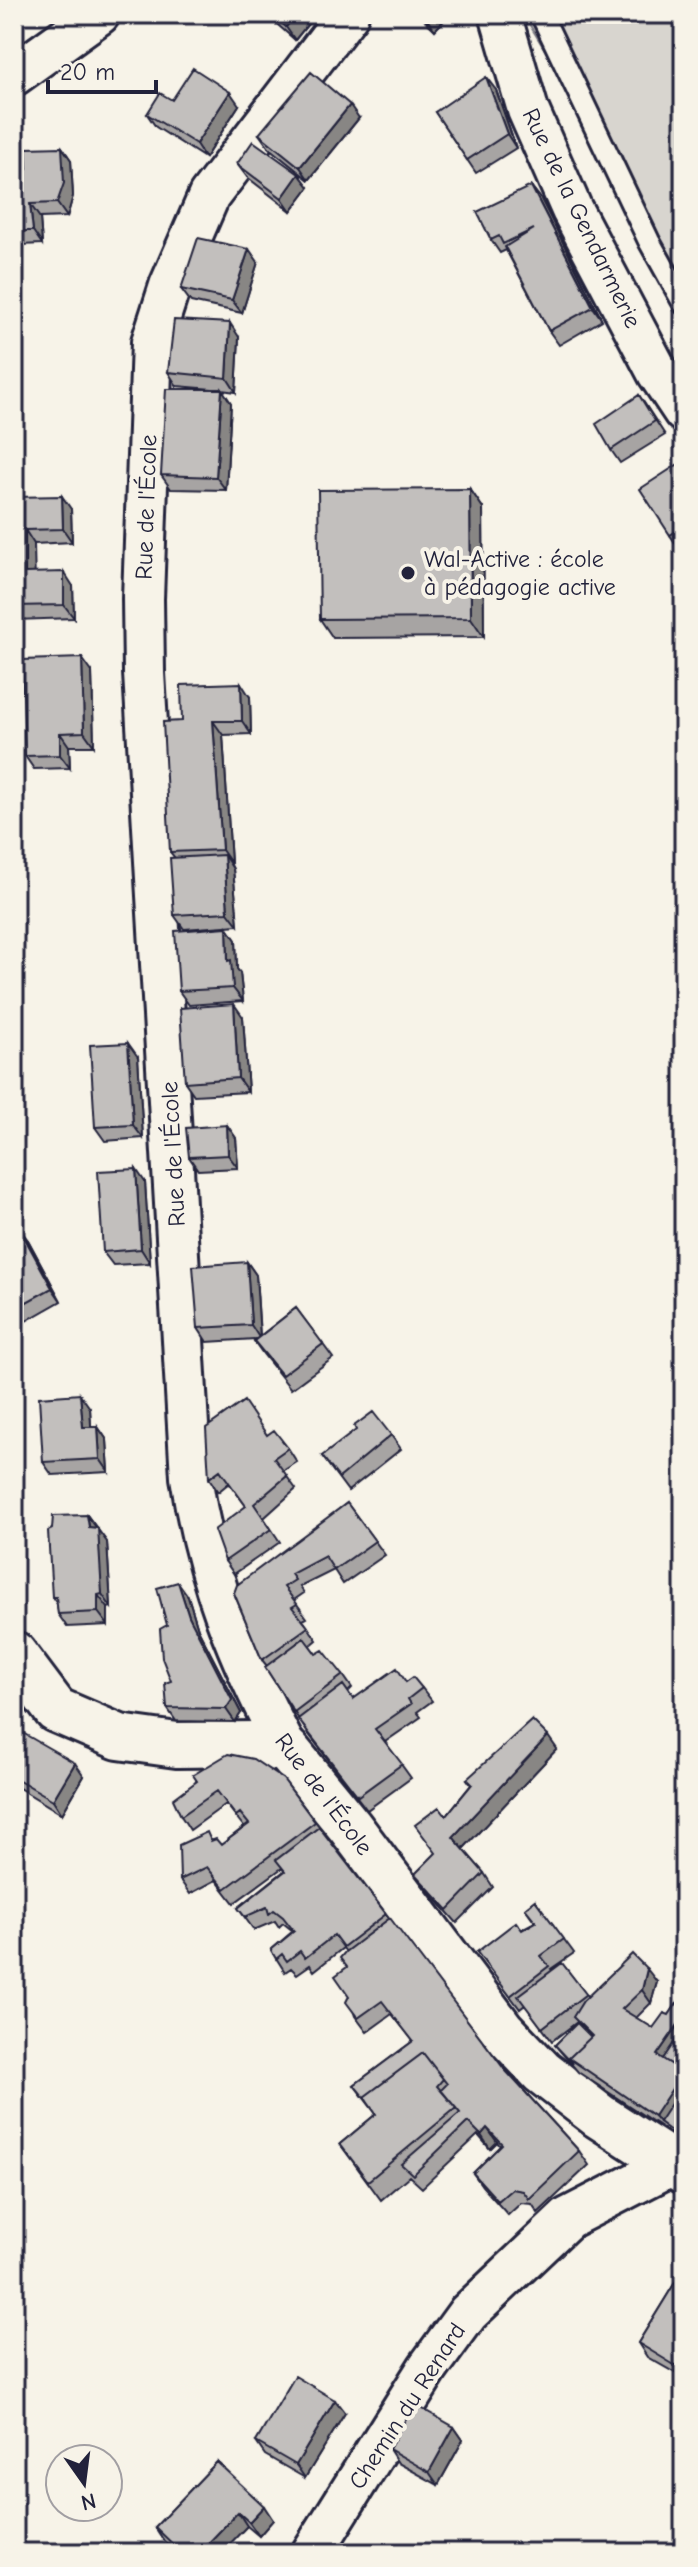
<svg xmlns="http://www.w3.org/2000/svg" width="698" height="2567" font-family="'Comic Neue',sans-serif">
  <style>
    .green { fill: #d8d5cf; stroke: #7d7c85; stroke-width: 2 }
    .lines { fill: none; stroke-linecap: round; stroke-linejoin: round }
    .lane-casing { stroke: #22223b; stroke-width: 26 }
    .street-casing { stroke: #22223b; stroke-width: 46 }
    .secondary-casing { stroke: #22223b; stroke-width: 50 }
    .lane { stroke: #f7f3e8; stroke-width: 20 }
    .street { stroke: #f7f3e8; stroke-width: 40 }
    .secondary { stroke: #f7f3e8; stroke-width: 44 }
    .wall { fill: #a7a4a3; stroke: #22223b; stroke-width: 2 }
    .shaded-wall { fill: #888684; stroke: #22223b; stroke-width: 2 }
    .building { fill: #c2bfbd; stroke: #22223b; stroke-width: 2 }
    .poi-dot { fill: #22223b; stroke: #f7f3e8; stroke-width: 3 }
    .labels { text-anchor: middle; stroke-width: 8; stroke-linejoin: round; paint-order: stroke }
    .street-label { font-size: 24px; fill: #22223b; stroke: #f7f3e8 }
    .poi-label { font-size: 24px; fill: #22223b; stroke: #f7f3e8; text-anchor: start }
  </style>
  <rect width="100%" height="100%" fill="#f7f3e8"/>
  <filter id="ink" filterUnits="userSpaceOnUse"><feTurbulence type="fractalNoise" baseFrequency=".0125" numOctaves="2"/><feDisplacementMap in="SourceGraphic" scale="16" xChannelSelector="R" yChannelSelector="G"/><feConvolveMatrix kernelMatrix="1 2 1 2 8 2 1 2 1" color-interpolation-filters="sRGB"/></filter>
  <g filter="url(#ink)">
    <path class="green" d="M523,14H684V277Z"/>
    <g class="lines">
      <g class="lane-casing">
        <path id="lane" d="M541,14L649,241L684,304"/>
      </g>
      <g class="street-casing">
        <path id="street" d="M500,14L528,110L572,210L658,373L684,412
          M14,75L99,14
          M287,1750C238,1657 207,1582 191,1477L144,673L143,599L152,342L170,286L209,196L348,14
          M312,2553L428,2368L468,2313L568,2218L673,2164"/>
      </g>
      <g class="secondary-casing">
        <path id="secondary" d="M14,1654L56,1710L119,1737L177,1745L256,1744L287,1750L350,1827L502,2030L542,2072L599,2116L684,2171"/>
      </g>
      <use href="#lane" class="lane"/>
      <use href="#street" class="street"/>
      <use href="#secondary" class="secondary"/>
    </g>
    <path class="wall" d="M267,14H316L295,40L270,18Z
      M418,14H450L435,30Z
      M496,90L516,148L476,173L435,112Z
      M172,100L239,105L205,158L156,127L147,114Z
      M359,118L309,180L269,148L259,134Z
      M62,147L71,160L73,196L67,217L40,218L42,244L21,245L14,235V170L27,169Z
      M237,164L299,174L309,187L291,211L247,177Z
      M531,186L541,199L602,320L559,345L549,331L506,250L500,253L491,240Z
      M258,262L242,313L191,302L181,289Z
      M239,337L236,392L222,390L231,403L226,490L171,489L161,475L214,389L177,386L168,372Z
      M639,395L665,435L620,463L611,450Z
      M684,462V546L679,549L670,535Z
      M470,489L483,508L484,637L333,638L320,619Z
      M14,497L71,509L72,542L34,544V573L73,586L74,618L14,620Z
      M92,672L94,746H69L70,768L34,769L25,756Z
      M250,697L251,734L223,735L231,863H230L233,869L238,925L184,929L174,915L175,858L170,852L182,721Z
      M227,927L236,940L237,969L240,973L243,1001L189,1005L179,991Z
      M243,1017L248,1092L194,1095L185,1082Z
      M138,1057L143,1138L105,1141L95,1127Z
      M227,1125L236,1138L238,1168L198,1170L189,1157Z
      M145,1182L150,1263L113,1265L103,1252Z
      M14,1229L28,1240L61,1301L19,1325L14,1317Z
      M247,1262L256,1275L260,1336L296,1308L333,1358L291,1389L263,1354L254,1341L256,1339L207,1342L198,1328Z
      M90,1408L91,1427H98L107,1440L109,1472L52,1475L43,1462Z
      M267,1435L288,1448L297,1462L283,1471L296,1489L264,1518L280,1542L234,1574L225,1561L246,1506L229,1483L218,1492L209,1478Z
      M391,1435L401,1449L348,1491L322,1456Z
      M347,1503L385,1555L343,1584L334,1570L300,1587L304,1593L294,1600L307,1618L303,1620L317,1640L310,1646L316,1654L343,1675L352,1688L348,1692L353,1699L406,1681L422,1688L432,1701L417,1712L421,1717L385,1742L411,1778L367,1810L307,1732L265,1667L267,1666L262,1660L234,1593Z
      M87,1515L107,1542L111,1607L108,1608V1625L67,1627L58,1614L57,1604L52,1597Z
      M188,1596L198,1629L241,1713L235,1722L176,1721L167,1708L171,1681L167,1625Z
      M14,1728L84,1776L62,1814L14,1785Z
      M557,1749L463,1849L484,1873L493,1887L457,1923L425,1887L415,1874L436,1853L446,1816L471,1785L467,1779Z
      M283,1779L505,2070L579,2151L589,2165L538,2213L532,2204L521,2203L508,2215L482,2186L473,2173L500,2146L497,2142L490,2149L478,2135L422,2188L409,2176L381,2200L340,2144L376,2114L354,2085L413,2041L392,2014L367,2032L355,2016L349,1997L346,1952L343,1948L314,1971L310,1965L297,1974L291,1968L285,1972L271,1950L293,1931L283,1923L279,1927L275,1921L254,1930L238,1908L284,1871L282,1868L234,1903L216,1880L190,1894L180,1880L212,1840L221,1845L244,1827L226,1804L190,1830L181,1816L196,1781Z
      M535,1900L574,1953L551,1969L552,1970L562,1963L588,1997L657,1982L651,2003L636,2018L653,2028L669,2015L684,1993V2144L664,2129L578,2072L555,2045L577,2023V2022L552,2041L525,2005L520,2009L477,1952L535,1922L525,1908Z
      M684,2268V2378L647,2357L638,2343Z
      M345,2413L305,2478L265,2455L256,2442Z
      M454,2427L463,2440L438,2485L398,2463L389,2449Z
      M217,2462L273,2520L259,2536L247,2526L221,2553H177L164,2541L155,2527Z"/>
    <path class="shaded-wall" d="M296,14H316L295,40L286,27Z
      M428,14H450L435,30L425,17Z
      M486,77L496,90L516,148L507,134Z
      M230,92L239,105L205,158L196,144Z
      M350,105L359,118L309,180L300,167Z
      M62,147L71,160L73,196L67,217L57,203Z
      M299,174L309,187L291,211L282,198Z
      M531,186L541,199L602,320L593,307Z
      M30,204L40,218L42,244L33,231Z
      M249,249L258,262L242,313L232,300Z
      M230,323L239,337L236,392L227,378Z
      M222,389L231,403L226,490L216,477Z
      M470,489L483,508L484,637L471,618Z
      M62,496L71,509L72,542L63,529Z
      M25,530L34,544L35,586L25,573Z
      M64,572L73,586L74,618L64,605Z
      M82,658L92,672L94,746L84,732Z
      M241,683L250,697L251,734L242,721Z
      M213,721L223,735L231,863L222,850Z
      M60,733L69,746L70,768L60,755Z
      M224,855L233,869L238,925L228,912Z
      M227,927L236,940L237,969L240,973L243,1001L233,988L228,961Z
      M234,1004L243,1017L248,1092L238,1078Z
      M128,1043L138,1057L143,1138L133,1125Z
      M227,1125L236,1138L238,1168L228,1155Z
      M136,1169L145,1182L150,1263L141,1249Z
      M18,1226L28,1240L61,1301L52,1288Z
      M247,1262L256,1275L260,1339L251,1325Z
      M80,1394L90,1408L92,1441L83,1427Z
      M98,1427L107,1440L109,1472L100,1459Z
      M87,1515L107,1542L111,1607L102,1594Z
      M178,1582L188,1596L198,1629L241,1713L235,1722L226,1709L189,1616Z
      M98,1595L108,1608V1625L98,1612Z
      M548,1736L557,1749L462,1850L453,1837Z
      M75,1763L84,1776L62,1814L53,1800Z
      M647,1969L657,1982L651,2003L642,1990Z
      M684,2016V2043L669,2066L657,2055Z
      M684,2059V2099L659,2122L654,2116L676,2071Z
      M487,2128L497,2142L490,2149L481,2135Z
      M684,2353V2376L676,2366Z
      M335,2400L345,2413L305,2478L296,2465Z
      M454,2427L463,2440L438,2485L429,2472Z
      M264,2506L273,2520L259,2536L249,2522Z
      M238,2512L247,2526L221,2553H199Z"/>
    <path class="building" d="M271,14H296L286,27Z
      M193,68L230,92L196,144L147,114L160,93L172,100Z
      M311,72L350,105L300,167L259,134Z
      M486,77L507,134L467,160L435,112Z
      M253,141L299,174L282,198L237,164Z
      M62,147L64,183L57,203L30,204L33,231H14V170L27,169L26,148Z
      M531,186L593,307L549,331L505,247L534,229L503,244L499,236L491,240L477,212Z
      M198,238L249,249L232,300L181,289Z
      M174,320L230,323L227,378L168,372Z
      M166,389H222L216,477L161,475Z
      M639,395L655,421L611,450L596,424Z
      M683,461L684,462V526L670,535L640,489Z
      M470,489L471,618L320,619L318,490Z
      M62,496L63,529L25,530V573L64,572V605L14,606V497Z
      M82,658L84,732L60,733V755L25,756L22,660Z
      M241,683L242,721H213L222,850L170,852L163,722L182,721L181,685Z
      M224,855L228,912L174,915L170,858Z
      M227,927L228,961L231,960L233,988L179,991L175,931Z
      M234,1004L238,1078L185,1082L180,1008Z
      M128,1043L133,1125L95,1127L90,1045Z
      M227,1125L228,1155L189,1157L186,1128Z
      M136,1169L141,1249L103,1252L98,1171Z
      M18,1226L52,1288L14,1309V1229Z
      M247,1262L251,1325L198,1328L193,1266Z
      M296,1308L323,1344L282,1375L254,1341Z
      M80,1394L83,1427H98L100,1459L43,1462L39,1397Z
      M244,1401L267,1435L274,1430L288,1448L274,1458L287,1476L254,1504L271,1529L225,1561L214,1530L246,1506L220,1470L209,1478L206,1428Z
      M373,1412L391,1435L339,1478L322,1456L356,1430L354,1426Z
      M347,1503L375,1541L334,1570L325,1556L291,1574L295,1580L284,1587L297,1604L292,1607L308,1627L262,1660L234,1593L237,1585Z
      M87,1515L89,1527L98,1528L102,1594L98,1595V1612L58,1614L56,1597H52L48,1531L52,1529L53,1516Z
      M178,1582L189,1616L232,1700L226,1709L167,1708L165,1683L171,1681L162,1658L160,1629L167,1625L157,1588Z
      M304,1638L316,1654L323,1650L343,1675L294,1712L265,1667Z
      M397,1668L406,1682L413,1677L422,1688L408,1699L411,1704L375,1729L402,1764L358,1796L298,1719L343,1685L353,1699Z
      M532,1720L548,1736L453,1837L484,1873L448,1910L415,1874L436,1853L415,1825L439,1807L446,1816L472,1784L467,1779Z
      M14,1728L75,1763L53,1800L14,1777Z
      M228,1754L253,1759L283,1779L315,1822L225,1889L207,1867L180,1880L179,1845L207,1832L211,1841L216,1839L221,1845L249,1824L240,1813L236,1816L217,1791L181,1816L173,1799L197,1781L193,1775Z
      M319,1827L386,1914L343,1947L334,1935L305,1958L300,1951L287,1961L282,1954L276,1959L271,1950L294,1931L283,1917L274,1910L269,1914L267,1907L245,1917L238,1908L285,1871L276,1860Z
      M535,1900L564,1939L541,1956L549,1966L510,1996L477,1952L516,1922L522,1930L536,1922L525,1908Z
      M390,1918L505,2070L579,2151L529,2199L523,2191L512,2189L498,2201L473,2173L502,2144L487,2128L481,2135L468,2122L413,2175L401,2164L460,2113L441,2090L447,2084L423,2053L364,2097L367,2101L354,2085L413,2041L382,2001L358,2018L346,2002L349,1996L335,1976L347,1967L340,1958L345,1952Z
      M632,1954L647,1969L642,1990L622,2009L653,2028L664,2013L669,2015L684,1993V2016L657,2055L683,2072L654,2116L569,2058L592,2036L573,2017L583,2001Z
      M562,1963L586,1994L542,2028L518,1996Z
      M577,2023L591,2037L569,2058L573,2064L555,2045Z
      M684,2028V2059L678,2068L663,2059Z
      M423,2053L443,2079L437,2086L456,2108L368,2181L340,2144L376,2114L364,2097Z
      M684,2084V2111L672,2129L676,2135L659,2122Z
      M684,2111V2138L672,2129Z
      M684,2268V2353L676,2366L638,2343Z
      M295,2376L335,2400L296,2465L256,2442Z
      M414,2404L454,2427L429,2472L389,2449Z
      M217,2462L264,2506L249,2522L238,2512L199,2553H182L155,2527Z"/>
  </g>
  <circle class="poi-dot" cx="408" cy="573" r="8"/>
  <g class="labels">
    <g class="street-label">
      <text transform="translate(582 218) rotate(64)" y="8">Rue de la Gendarmerie</text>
      <text transform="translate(146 507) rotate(-88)" y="8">Rue de l'École</text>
      <text transform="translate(173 1154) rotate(-93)" y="8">Rue de l'École</text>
      <text transform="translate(324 1794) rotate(53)" y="8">Rue de l'École</text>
      <text transform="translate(407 2406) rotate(-57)" y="8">Chemin du Renard</text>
    </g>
    <g class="poi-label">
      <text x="424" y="567">Wal-Active : école<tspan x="424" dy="28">à pédagogie active</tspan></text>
    </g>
  </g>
  <rect width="698" height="2567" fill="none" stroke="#f7f3e8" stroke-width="48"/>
  <rect x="24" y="24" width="650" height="2519" fill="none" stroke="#22223b" stroke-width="3" filter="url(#ink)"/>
  <g transform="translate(84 2483) rotate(166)"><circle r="38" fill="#f7f3e8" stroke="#a29fa3" stroke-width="2"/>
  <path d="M0-6L14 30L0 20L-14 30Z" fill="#22223b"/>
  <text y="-12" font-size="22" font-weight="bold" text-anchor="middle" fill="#22223b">N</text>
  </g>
  <path d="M48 80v12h108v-12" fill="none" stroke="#22223b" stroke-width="4"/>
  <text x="60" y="80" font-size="24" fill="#22223b" stroke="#f7f3e8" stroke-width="6" paint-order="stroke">20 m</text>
</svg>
